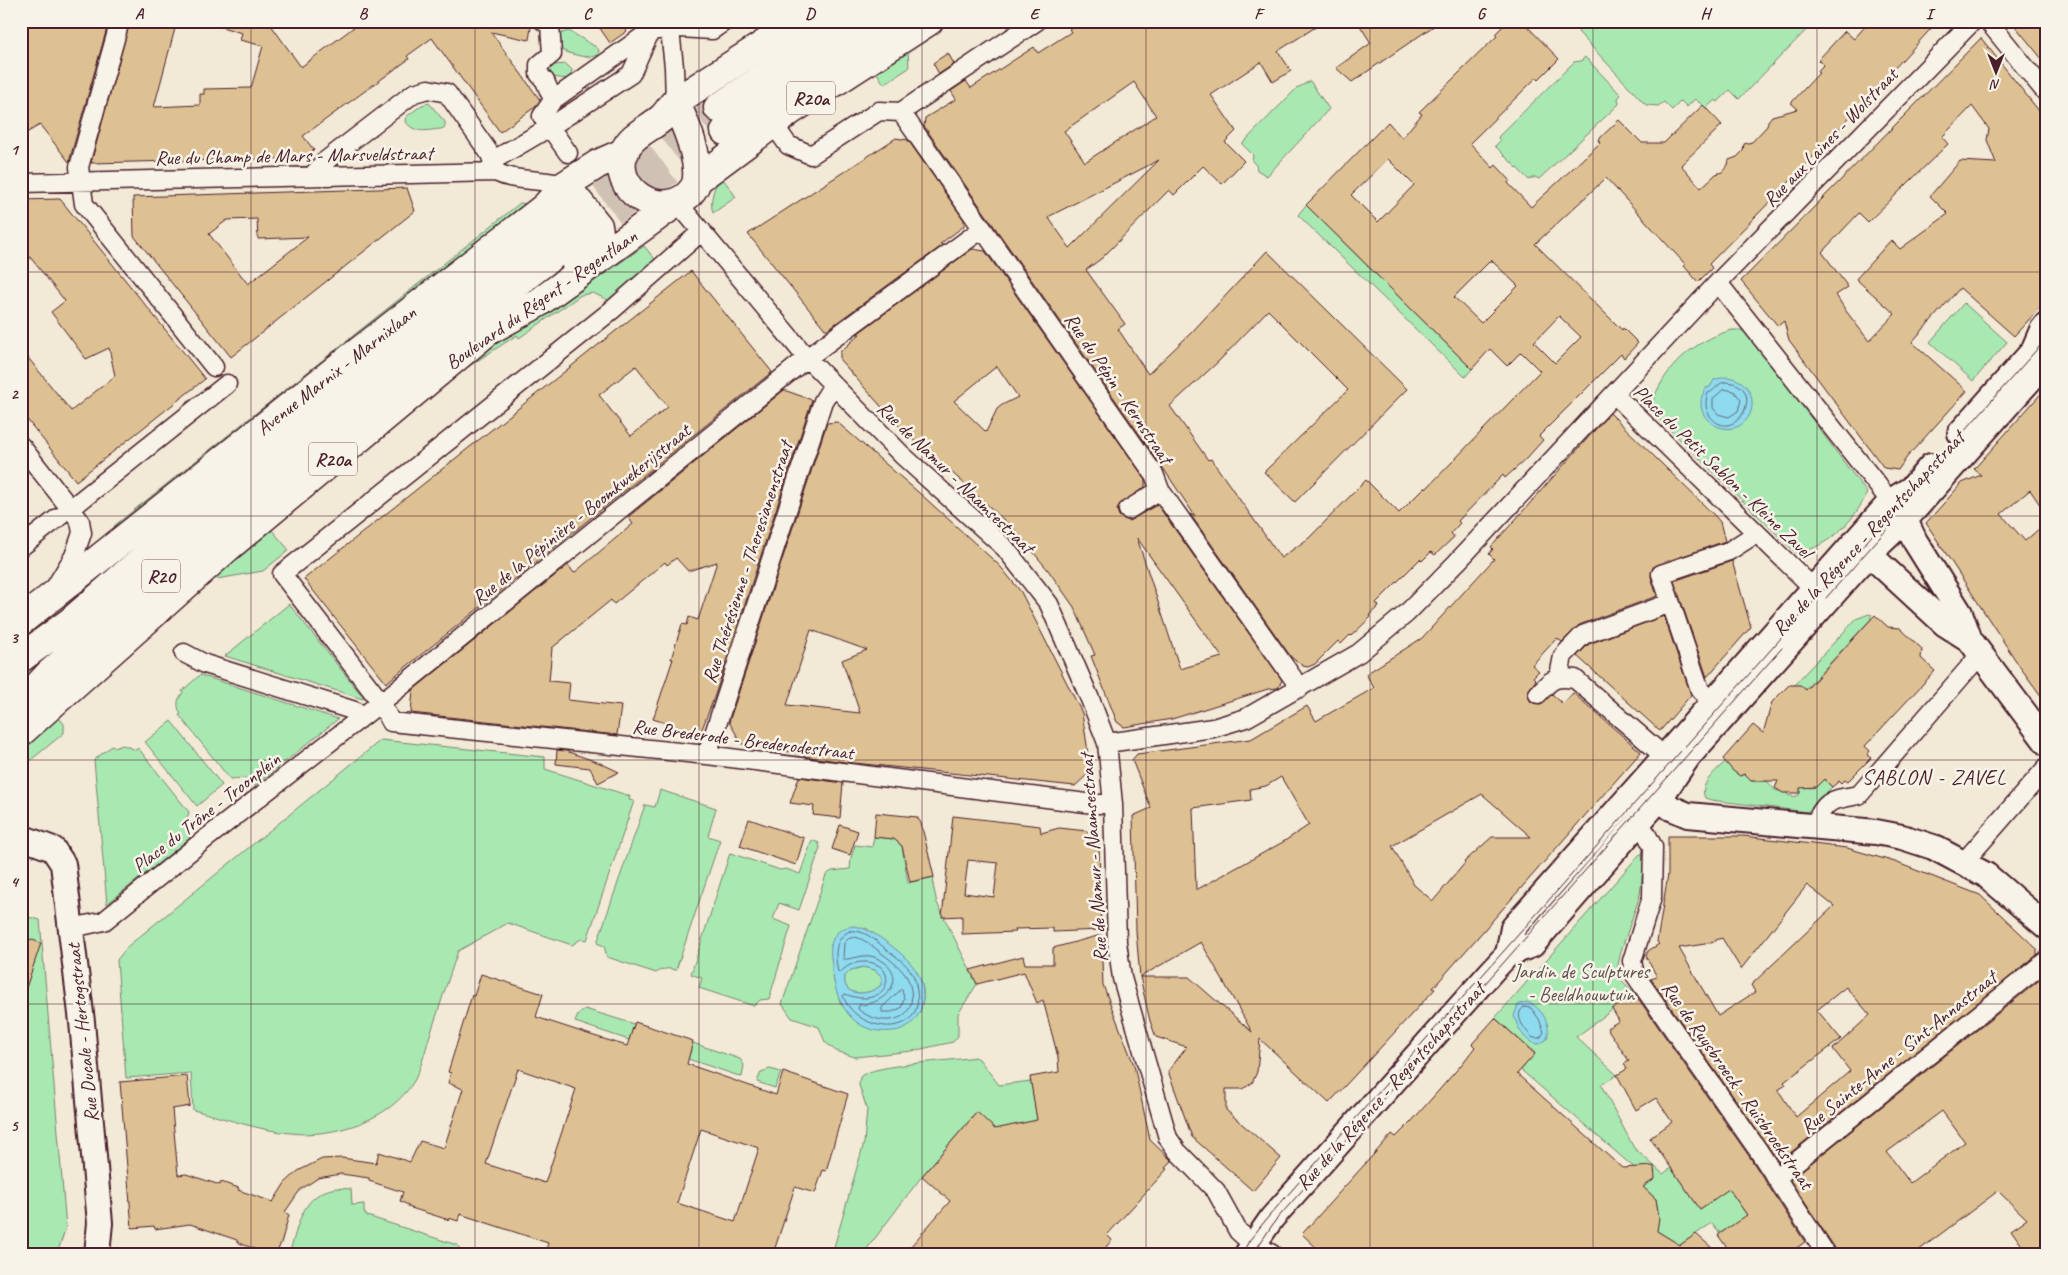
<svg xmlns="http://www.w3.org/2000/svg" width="2068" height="1275" font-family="Caveat,sans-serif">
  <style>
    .green { fill: #a8e9b2; stroke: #79846e; fill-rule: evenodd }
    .water { fill: #8edaef; stroke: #738fa1; fill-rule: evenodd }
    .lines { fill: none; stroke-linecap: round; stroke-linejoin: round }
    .shore { stroke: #656a79; stroke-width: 1 }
    .building { fill: #dec192; stroke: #4a1f2b; fill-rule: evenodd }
    .highway-tunnel { stroke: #d0c1b5; stroke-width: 28; stroke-dasharray: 28 14; stroke-linecap: butt }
    .street-casing { stroke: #4a1f2b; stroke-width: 21 }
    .secondary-casing { stroke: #4a1f2b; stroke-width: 28 }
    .primary-casing { stroke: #4a1f2b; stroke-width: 31 }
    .highway-casing { stroke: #4a1f2b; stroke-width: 31 }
    .street { stroke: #f7f3e8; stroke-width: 18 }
    .secondary { stroke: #f7f3e8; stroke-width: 24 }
    .primary { stroke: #f7f3e8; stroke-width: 28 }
    .highway { stroke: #f7f3e8; stroke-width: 28 }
    .tram { stroke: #4a1f2b; stroke-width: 1 }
    .grid { fill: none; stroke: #4a1f2b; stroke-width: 1; stroke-opacity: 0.55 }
    .labels { text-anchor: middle; stroke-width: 5; stroke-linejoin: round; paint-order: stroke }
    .shield { fill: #f7f3e8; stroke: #7e5f64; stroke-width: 1 }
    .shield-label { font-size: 19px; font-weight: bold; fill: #4a1f2b }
    .street-label { font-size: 20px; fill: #4a1f2b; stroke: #f7f3e8 }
    .park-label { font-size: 20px; fill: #62524d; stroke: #f7f3e8 }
    .neighbourhood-label { font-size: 21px; letter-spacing: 1px; fill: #4a1f2b; stroke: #f7f3e8 }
    .neatline { fill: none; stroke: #4a1f2b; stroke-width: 2 }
    .grid-label { font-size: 16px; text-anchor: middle; font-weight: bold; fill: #4a1f2b }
  </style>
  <rect width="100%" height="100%" fill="#f2e9d7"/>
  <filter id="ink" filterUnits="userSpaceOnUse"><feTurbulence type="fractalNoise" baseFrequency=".02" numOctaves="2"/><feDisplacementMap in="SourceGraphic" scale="10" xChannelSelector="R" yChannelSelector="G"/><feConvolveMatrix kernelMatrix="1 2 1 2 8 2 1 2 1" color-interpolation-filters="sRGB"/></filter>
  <g filter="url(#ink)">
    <path class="green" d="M1574,21H1815L1739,99L1730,90L1718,102L1715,100L1706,108L1695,99L1687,107L1681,101L1672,110L1664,102L1658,106L1646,105L1643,102L1579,33Z
      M569,31L596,47L599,50L598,55C590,60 568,54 560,49L558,37L562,33Z
      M908,49L909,68L884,84L875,70Z
      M1585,57L1621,95L1618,98L1619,104L1539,179L1535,177L1529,180L1495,146L1500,141L1498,137L1574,62L1581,61Z
      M566,64L572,70L571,75L567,79L545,76L544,66Z
      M1310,81L1329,109L1267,176L1257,170L1256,165L1252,161L1253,155L1242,144L1297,88Z
      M429,103L445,122V127L441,129C426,130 416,135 405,121L406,117L422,105Z
      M721,176L736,197L713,213C709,200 714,187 721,176Z
      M520,203L528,204L120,530L114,526Z
      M1306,205L1472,369L1465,377L1298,215Z
      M644,246L658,263L612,302L593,293L581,295L519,338L517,335L457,374L271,529L289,550L263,571L217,579L213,577L475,356L552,311Z
      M1964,303L2007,342L1973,381L1930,342Z
      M1732,330H1741L1750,336L1867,493C1853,524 1829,545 1797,554L1656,416C1650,404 1654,397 1659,387C1675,357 1701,339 1732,330Z
      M289,604L363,697V699L225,656Z
      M1869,614L1872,615L1870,618L1871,619L1802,693L1803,687L1801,685L1798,688L1794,685L1856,619Z
      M200,675L338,719L255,786L245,778L230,779L179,715L181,714C176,706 177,699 183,693L182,691Z
      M54,719H60L64,724V733L21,768V750Z
      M171,721L222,785L197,806L145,742Z
      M381,740L545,757V769L630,796L629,800L634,801L587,940L581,939L572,945L508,923L458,951C448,979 439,1009 429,1038C425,1052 421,1068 414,1081C391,1120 333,1138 290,1133C257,1130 225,1118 193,1110L191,1073L126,1078L117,960L128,946Z
      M113,745L114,748L123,745L136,750L138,748L189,812L185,825L190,838L107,904L94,760Z
      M1726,761L1740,776L1747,773V777L1751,781H1767L1775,790L1787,793L1789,796L1792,795L1793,797L1799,795L1800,791L1799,789L1804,783L1809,788L1816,787L1821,777L1832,787L1807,812L1711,800L1705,798C1698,784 1717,770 1726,761Z
      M660,790L716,808L708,836L720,840L676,970C668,968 663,968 656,973L607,957L604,946L597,943L645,805L655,807Z
      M874,837L894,839L902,846L908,883L934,877L933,885L937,903L977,984L958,1014V1036L953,1042L912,1051L855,1057L836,1051L825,1042L819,1027L792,1018L782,1004L826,875L832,871L850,869L851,858L855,845L872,847ZM866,928C894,950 937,971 919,1014L841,1005L834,981L831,944Z
      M812,840L819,843L820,848L799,910L779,903L773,919L791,926L769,999L760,1000L754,1006L699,988L702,978L691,974L730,853L780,870L786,869L800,874Z
      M1640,854H1643L1644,860L1640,895L1621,951L1618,965L1620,979L1635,993L1576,1037L1617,1075L1601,1085L1634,1148L1663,1174L1671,1168L1700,1209L1716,1198L1721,1177L1751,1221L1747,1254L1729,1228L1720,1233L1712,1223L1673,1250L1670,1239L1650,1227C1664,1220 1657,1212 1656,1199L1635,1180L1638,1171L1521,1070L1535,1053L1495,1018Z
      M21,878L27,894L25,916L40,920L66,1227L57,1254H21Z
      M863,967L875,970L882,977L881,985C870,996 841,998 845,976L851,970Z
      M585,1009L634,1024L629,1040L575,1022L579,1013Z
      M693,1043L740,1059L744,1065L742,1077L688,1059Z
      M975,1057L979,1059L999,1085L1031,1081L1039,1131L1003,1136L976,1113L922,1176L863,1254H832L864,1143L867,1109L859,1085L860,1077C872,1064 954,1061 975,1057Z
      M770,1069L781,1072L775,1088L757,1082L761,1072Z
      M336,1188L351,1189L352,1205L364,1204V1212L367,1216L457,1245L460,1249L459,1254H289C299,1225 301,1194 336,1188Z"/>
    <path class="water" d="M1724,377C1734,377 1744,381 1749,391C1753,398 1753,407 1750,414C1735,446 1685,420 1706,388L1710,387L1714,380Z
      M854,926C871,927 909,957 917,972C930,995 922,1028 893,1031C852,1036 834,1001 832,966C831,957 829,947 833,939C837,930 845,927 854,926ZM863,967L875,970L882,977L881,985C870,996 841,998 845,976L851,970Z
      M1526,1002C1540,1004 1554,1027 1546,1040L1539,1044C1525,1044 1518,1028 1514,1016L1518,1005Z"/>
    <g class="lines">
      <path class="shore" d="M1724,382C1771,382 1735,449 1710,416C1705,409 1705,401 1708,393C1715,391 1718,383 1724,382Z
        M1724,389L1734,391L1741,400L1738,411L1729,417L1718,414L1713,408V399Z
        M850,931C864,929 876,941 886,949C895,956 906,963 912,973C915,978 916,984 917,991C925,1040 857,1034 843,996L845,994C892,1013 902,959 861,962C853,963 846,966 841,972H838C835,957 833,938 850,931Z
        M855,937C865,939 876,949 884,955C892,961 901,968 906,976C909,980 910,985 911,990C917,1025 878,1027 858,1009L859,1005C892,1004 910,970 874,957C863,953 853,960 843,959L844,943L848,939Z
        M902,989L904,999L901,1008L892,1012H882V1008Z
        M1524,1007L1531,1008L1539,1019L1544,1032L1540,1038H1533C1526,1031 1512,1015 1524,1007Z"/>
    </g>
    <path class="building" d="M21,21H109L69,162L40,125L21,136Z
      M130,21H177L154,107L200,105V94H204V89L251,88L263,46L240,40L242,33L215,25V21H268L301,67L362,21H532L529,40L491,32L540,100L535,107L500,132L432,38L407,56L409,59L303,136L314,150L304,158L91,163Z
      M595,21H620L627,31L610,43Z
      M1080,21H1325L1278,51L1291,71L1273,82L1261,62L1211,95L1236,131L1225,142L1244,161L1222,184L1203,166L1174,195L1169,190L1102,258L1086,270L1125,324L1118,329L1148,374L1191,333L1267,251L1407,389L1295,502L1264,472L1348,390L1268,310L1219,361L1170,406L1208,460L1211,459L1281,558L1309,538L1366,480L1399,513L1425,487L1426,489L1540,371L1521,352L1507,366L1490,349L1472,369L1306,205L1388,122L1402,138L1422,114L1419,112L1497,36L1495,34L1508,21H1522L1559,59L1539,79L1537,77L1470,143L1493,168L1496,165L1510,180L1508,183L1531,207L1600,143L1598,140L1619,120L1642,143H1664L1703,105L1722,125L1681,165L1701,188L1716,174L1722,172L1728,165L1729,160L1737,157L1743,151L1744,144L1752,142L1767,126L1768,121L1772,116L1798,109L1791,103L1819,73L1817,72L1823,65L1818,60L1845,31L1854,39L1870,21H1938L1799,172L1709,264L1712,268L1698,282L1684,266L1685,264L1606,178L1535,244L1622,330L1623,328L1638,343L1624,358L1621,354L1539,436L1543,440L1525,460L1505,478L1503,475L1458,521L1460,523L1451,533L1454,537L1435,555L1431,552L1422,561L1420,559L1376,603L1379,606L1369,615L1371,617L1351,636L1350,635L1341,644L1338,641L1315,664L1308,667L1303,666L1291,657L1190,514L1195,516L1163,468L924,126L925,118L956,99L951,91L966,81L971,88L1034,47L1038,53L1071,32L1069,29ZM1134,82L1156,116L1085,162L1064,131ZM1388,159L1414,185L1378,222L1351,195ZM1159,160L1070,248L1048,217ZM1491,260L1518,286L1481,323L1454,297ZM1559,316L1581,337L1555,363L1534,342Z
      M1357,21H1441L1352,82L1336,68L1371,43Z
      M2011,21H2047V65Z
      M1981,38L2047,121V300L2014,336L1960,288L1912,342L1967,391L1907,457L1898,470L1884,468L1789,340L1784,321L1778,326L1741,281ZM1972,106L1989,129L1987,140L1996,163L1960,161L1930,196L1948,214L1900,249L1891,240L1856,279L1895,314L1869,341L1846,311L1836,295L1848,287L1822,252L1859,213L1868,222L1948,144L1942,137Z
      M948,53L954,64L939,74L933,63Z
      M896,138L908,140L964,220V226L940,244L943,245L828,329H825L748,234Z
      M407,188L415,211L231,357L134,236L133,197ZM257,219L258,239L308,237L248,284L209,234L227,220Z
      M60,199L205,379L76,481L21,412V349L71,411L115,376L109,348L86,359L51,312L65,301L30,257L21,263V200Z
      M972,249L985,251L1145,479V487L1119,505L1117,510L1119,516L1129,521L1155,506L1159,507L1282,680L1278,688L1268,689L1172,719L1124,727L1117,722L1091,656L1095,655L1074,607L1048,570L1015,530L946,467L945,468L930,456L895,422L840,360V352L860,334H857ZM997,366L1018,397L1002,405L997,409L986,432L954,401ZM1137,538L1222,657L1180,669Z
      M691,271L772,372L386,683L304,579ZM636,366L668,407L631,436L599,395Z
      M2047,387V515L2030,490L2001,514L2025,541L2047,522V704L2020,667L1926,523L1962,483L1981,475L1974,469Z
      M784,390L812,400L714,698L700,734L653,719L673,659H671L682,624L687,625L689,617L698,620L717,562L688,571L676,558L667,565L665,562L614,604L611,600L552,648L549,681L570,683L568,700L621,706L617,735L411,713L413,690L568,565L574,573L633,524L628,517Z
      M1610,413L1715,516L1720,522L1725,541L1653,567L1651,577L1657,596L1579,625L1562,642L1557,638L1532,665L1539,671L1533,677L1536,680L1528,691V697L1531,702L1541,704L1552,694L1563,704L1573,693L1641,752L1433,988L1435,989L1329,1103L1260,1039L1257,1072L1252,1083L1243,1089H1226V1110L1281,1158L1253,1191L1192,1137L1168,1071L1187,1047L1156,1037L1150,1021L1140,977H1189L1252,1032L1201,942L1140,977L1136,931L1133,816L1151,808L1132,760L1137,754L1251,739L1307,706L1316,721L1374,688L1366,674L1422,638L1494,559L1489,554L1493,549L1491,547ZM1281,777L1309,825L1283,842L1196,890L1193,808L1251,800L1250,789L1266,786ZM1482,794L1531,837H1492L1464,862L1465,863L1433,901L1414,885L1392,846Z
      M837,422L925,498L1000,566L1021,592L1082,713L1087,745L1089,773L1075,786L845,762L803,756V754L742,744L729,722L827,423ZM811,630L867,650L842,660L860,713L787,705Z
      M1732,561L1751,627L1707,677L1674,581Z
      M1875,615L1888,627L1900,628L1922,649L1921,658L1935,671L1865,746L1870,751L1867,755L1871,758L1847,782L1844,780L1841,783L1839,781L1832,787L1824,779L1816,787L1800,788V793H1783L1775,788L1778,781H1751L1744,774L1740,776L1733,771L1723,759L1753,725L1763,733L1772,702L1789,685H1800L1806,690Z
      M1664,616L1691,695L1660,731L1577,656L1589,644Z
      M557,750L566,751L600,763L619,772L598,783L590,768L556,764Z
      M799,777L843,783L840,818L813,815L814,806L790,803Z
      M876,813L917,817L921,823L934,877L910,882L902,846L894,839L874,837Z
      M953,816L1040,826L1041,833L1059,828L1087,831L1099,843L1101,930L1053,932V928L1015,929L1016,932L962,934V916L942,917ZM968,860L998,863L994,897L964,893Z
      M749,819L804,838L796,865L740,846Z
      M840,825L858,831L850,855L832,849Z
      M1668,836H1743L1847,848L1895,862L1980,895L2037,949V955L1779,1162L1651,979L1657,977L1646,956L1648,951L1659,944L1657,942L1668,874ZM1807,885L1834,906L1751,985L1755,992L1718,1016L1679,948L1705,944L1722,938L1741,969ZM1846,987L1870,1015L1833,1049L1850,1071L1796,1117L1778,1090L1786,1085L1784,1082L1841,1039L1817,1010Z
      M1101,935L1103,985L1134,1065L1150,1140L1172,1161L1165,1168L1167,1169L1107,1235L1112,1240L1100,1254H904L950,1201L922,1176L977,1112L995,1129L1037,1120L1030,1077L1059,1072L1058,1057L1043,1000L1037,1003L1024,972L977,984L970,970L1023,956L1025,964H1053V948Z
      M21,936L41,943L24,994H21Z
      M481,974L543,994L536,1017L594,1036L627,1046L635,1022L693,1041L687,1064L776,1095L783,1072L848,1094L826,1171L823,1170L815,1193L795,1187L773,1254H545L548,1243L460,1214L458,1221L449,1218V1220L408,1207V1205L400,1201L403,1192L369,1181V1178L341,1174L318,1178L300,1190L285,1212L289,1215L281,1243L276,1254H268L247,1246L237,1242V1240L190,1224L155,1229L154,1226L132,1228L120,1082L187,1076L190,1106L172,1109L178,1175L186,1174L220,1185L221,1182L239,1188L238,1190L273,1202L285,1183L298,1171L322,1159L342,1158L376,1163L379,1152L410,1162L420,1141L444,1148L463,1089L448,1083L451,1073L448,1072L472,995L474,996ZM518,1069L576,1089L545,1183L486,1164ZM701,1129L759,1148L735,1222L677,1203Z
      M2047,974V1254H2028L2011,1230L2027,1219L1998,1191L1914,1254H1837L1835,1248L1790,1180ZM1942,1111L1965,1142L1910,1183L1887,1152Z
      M1635,994L1749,1156L1805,1242L1788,1254H1731L1718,1235L1747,1215L1731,1192L1729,1189L1700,1209L1650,1138L1672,1122L1656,1098L1636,1110L1617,1075L1627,1069L1624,1064L1629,1061L1607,1028L1619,1021L1612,1009Z
      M1495,1018L1535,1054L1517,1074L1622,1168L1654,1166L1655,1179L1643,1187L1656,1199L1659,1218L1657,1231L1680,1245L1696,1234L1719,1254H1323L1302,1234L1392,1134L1396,1137L1411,1122L1462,1064L1475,1047L1472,1044Z"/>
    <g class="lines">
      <path class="highway-tunnel" d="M565,219L718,108
        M578,236L725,131"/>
      <g class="street-casing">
        <path id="street" d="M120,21L79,167L84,204L214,367
          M543,21L550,25L552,54L539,65V74L545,81L550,93
          M669,21L674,67L675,102
          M1988,21L2047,94
          M680,28L712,30L725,21
          M552,97L553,100L542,116L568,153
          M553,100L649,32
          M901,112L1154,474L1160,490L1300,688
          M774,125L788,145L811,155L879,111L901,112L1037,21
          M497,158L550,127L631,74L651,30H660
          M312,176L324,162L414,93L428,89L447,93L490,154L496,172
          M21,183L496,172C514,182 544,179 565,185
          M677,202L807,358L902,455L1005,548L1049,604L1090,699L1107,743L1113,804L1117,942L1122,978L1168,1138L1177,1151
          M702,231L612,310L282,574L380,701L391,722L707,755L1094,804H1113
          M1719,284L1898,511
          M1614,394L1806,581L1822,594
          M21,446L80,521L82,533L74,556L56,586
          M70,509L227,384
          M1128,510L1160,490
          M21,547L59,517
          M184,653L205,664L355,711L361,717
          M1559,676L1563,656L1583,635L1670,603
          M1538,694C1552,679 1554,676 1575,679L1665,757
          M1713,702L1700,690L1661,574L1729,551L1757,533
          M1107,743L1213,728L1246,718L1359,653L1407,613L1457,562L1726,274L1973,21
          M707,755L823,401L833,385
          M1638,824L1646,833L1653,847L1652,897L1632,961L1635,975L1758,1150L1826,1254
          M1813,827C1826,799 1830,800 1859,795L1980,655
          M1963,863L2047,767
          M72,928L104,921L199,844L398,689L807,358L982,229
          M1179,1153L1216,1191L1238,1231L1249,1241L1272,1254
          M1776,1178L2047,960"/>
      </g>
      <g class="secondary-casing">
        <path id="secondary" d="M1960,433L2033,351L2042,330L2047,324
          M1905,520L1915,541L1960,613L1970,640L2047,743
          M1853,554H1869L1945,624L1970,640
          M1649,788L1671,808L1688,815L1876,832L1902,837L1933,847L1986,875L2047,927
          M21,837L53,849L63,864L82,1022L100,1223L97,1254
          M1508,954L1513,928L1891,501L1912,488L1931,466
          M1247,1254L1272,1218L1492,971L1508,954L1532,945L1660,798L1688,757L1869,554L1905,520L2047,361"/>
      </g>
      <g class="primary-casing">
        <path id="primary" d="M675,102C685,122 699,156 697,178C697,185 692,191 688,195C659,221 610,189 624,152C631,134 650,129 663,117C668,112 671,106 675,102L800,21
          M697,180L790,111L929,21
          M565,185L598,226C603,244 587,251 575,261
          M21,621L344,363L545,207L565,185L598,164L625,152
          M21,732L227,548L488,331L538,303L677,202"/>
      </g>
      <g class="highway-casing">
        <path id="highway" d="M718,108L848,21
          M725,131L888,21
          M21,658L70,622L285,436L565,219
          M21,704L49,674L304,452L405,369L578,236"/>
      </g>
      <use href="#street" class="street"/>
      <use href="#secondary" class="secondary"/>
      <use href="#primary" class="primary"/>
      <use href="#highway" class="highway"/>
      <path class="tram" d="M1826,598L1889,527
        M1242,1254L1249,1241L1269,1216L2047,338
        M1253,1254L1275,1221L1782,648"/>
    </g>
  </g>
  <path class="grid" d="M251,21V1254M475,21V1254M699,21V1254M922,21V1254M1146,21V1254M1370,21V1254M1593,21V1254M1817,21V1254M21,272H2047M21,516H2047M21,760H2047M21,1004H2047"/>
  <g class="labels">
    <g class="shield">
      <rect x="787" y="81.5" width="48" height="33" rx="4"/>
      <rect x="309" y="442.5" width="48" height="33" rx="4"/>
      <rect x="142" y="559.5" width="38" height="33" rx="4"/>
    </g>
    <g class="shield-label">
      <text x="811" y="105">R20a</text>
      <text x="333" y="466">R20a</text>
      <text x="161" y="583">R20</text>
    </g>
    <g class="street-label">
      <text transform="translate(1830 137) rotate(-46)" y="7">Rue aux Laines - Wolstraat</text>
      <text transform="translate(294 155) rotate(-1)" y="7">Rue du Champ de Mars - Marsveldstraat</text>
      <text transform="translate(541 299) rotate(-35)" y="7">Boulevard du Régent - Regentlaan</text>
      <text transform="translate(336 370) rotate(-38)" y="7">Avenue Marnix - Marnixlaan</text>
      <text transform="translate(1119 388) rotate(56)" y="7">Rue du Pépin - Kernstraat</text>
      <text transform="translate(1723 471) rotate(44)" y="7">Place du Petit Sablon - Kleine Zavel</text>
      <text transform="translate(956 477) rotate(44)" y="7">Rue de Namur - Naamsestraat</text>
      <text transform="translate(581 514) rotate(-39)" y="7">Rue de la Pépinière - Boomkwekerijstraat</text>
      <text transform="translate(1868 533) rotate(-47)" y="7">Rue de la Régence - Regentschapsstraat</text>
      <text transform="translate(747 562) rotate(-72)" y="7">Rue Thérésienne - Theresianenstraat</text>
      <text transform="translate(743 739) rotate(7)" y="7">Rue Brederode - Brederodestraat</text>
      <text transform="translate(206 812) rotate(-38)" y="7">Place du Trône - Troonplein</text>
      <text transform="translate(1093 858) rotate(-94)" y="7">Rue de Namur - Naamsestraat</text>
      <text transform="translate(82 1033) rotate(-96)" y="7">Rue Ducale - Hertogstraat</text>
      <text transform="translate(1898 1052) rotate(-39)" y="7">Rue Sainte-Anne - Sint-Annastraat</text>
      <text transform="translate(1738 1085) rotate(55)" y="7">Rue de Ruysbroeck - Ruisbroekstraat</text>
      <text transform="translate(1390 1086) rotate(-48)" y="7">Rue de la Régence - Regentschapsstraat</text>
    </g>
    <g class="park-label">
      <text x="1581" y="978">Jardin de Sculptures<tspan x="1581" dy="23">- Beeldhouwtuin</tspan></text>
    </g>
    <g class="neighbourhood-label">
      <text x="1934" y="784">SABLON - ZAVEL</text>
    </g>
  </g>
  <rect width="2068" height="1275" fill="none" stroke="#f7f3e8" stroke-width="55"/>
  <g transform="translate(1996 72) rotate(180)" stroke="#f7f3e8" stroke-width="4" paint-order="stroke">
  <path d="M0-4L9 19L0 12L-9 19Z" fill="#4a1f2b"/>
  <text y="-8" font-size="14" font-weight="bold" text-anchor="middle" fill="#4a1f2b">N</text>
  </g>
  <rect x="28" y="28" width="2012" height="1220" class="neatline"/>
  <g class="grid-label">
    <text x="139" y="19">A</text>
    <text x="363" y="19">B</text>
    <text x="587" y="19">C</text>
    <text x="810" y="19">D</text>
    <text x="1034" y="19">E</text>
    <text x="1258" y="19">F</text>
    <text x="1481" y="19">G</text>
    <text x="1705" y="19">H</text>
    <text x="1929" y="19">I</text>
    <text x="14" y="155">1</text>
    <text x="14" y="399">2</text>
    <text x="14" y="643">3</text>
    <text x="14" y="887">4</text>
    <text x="14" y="1131">5</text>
  </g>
</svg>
